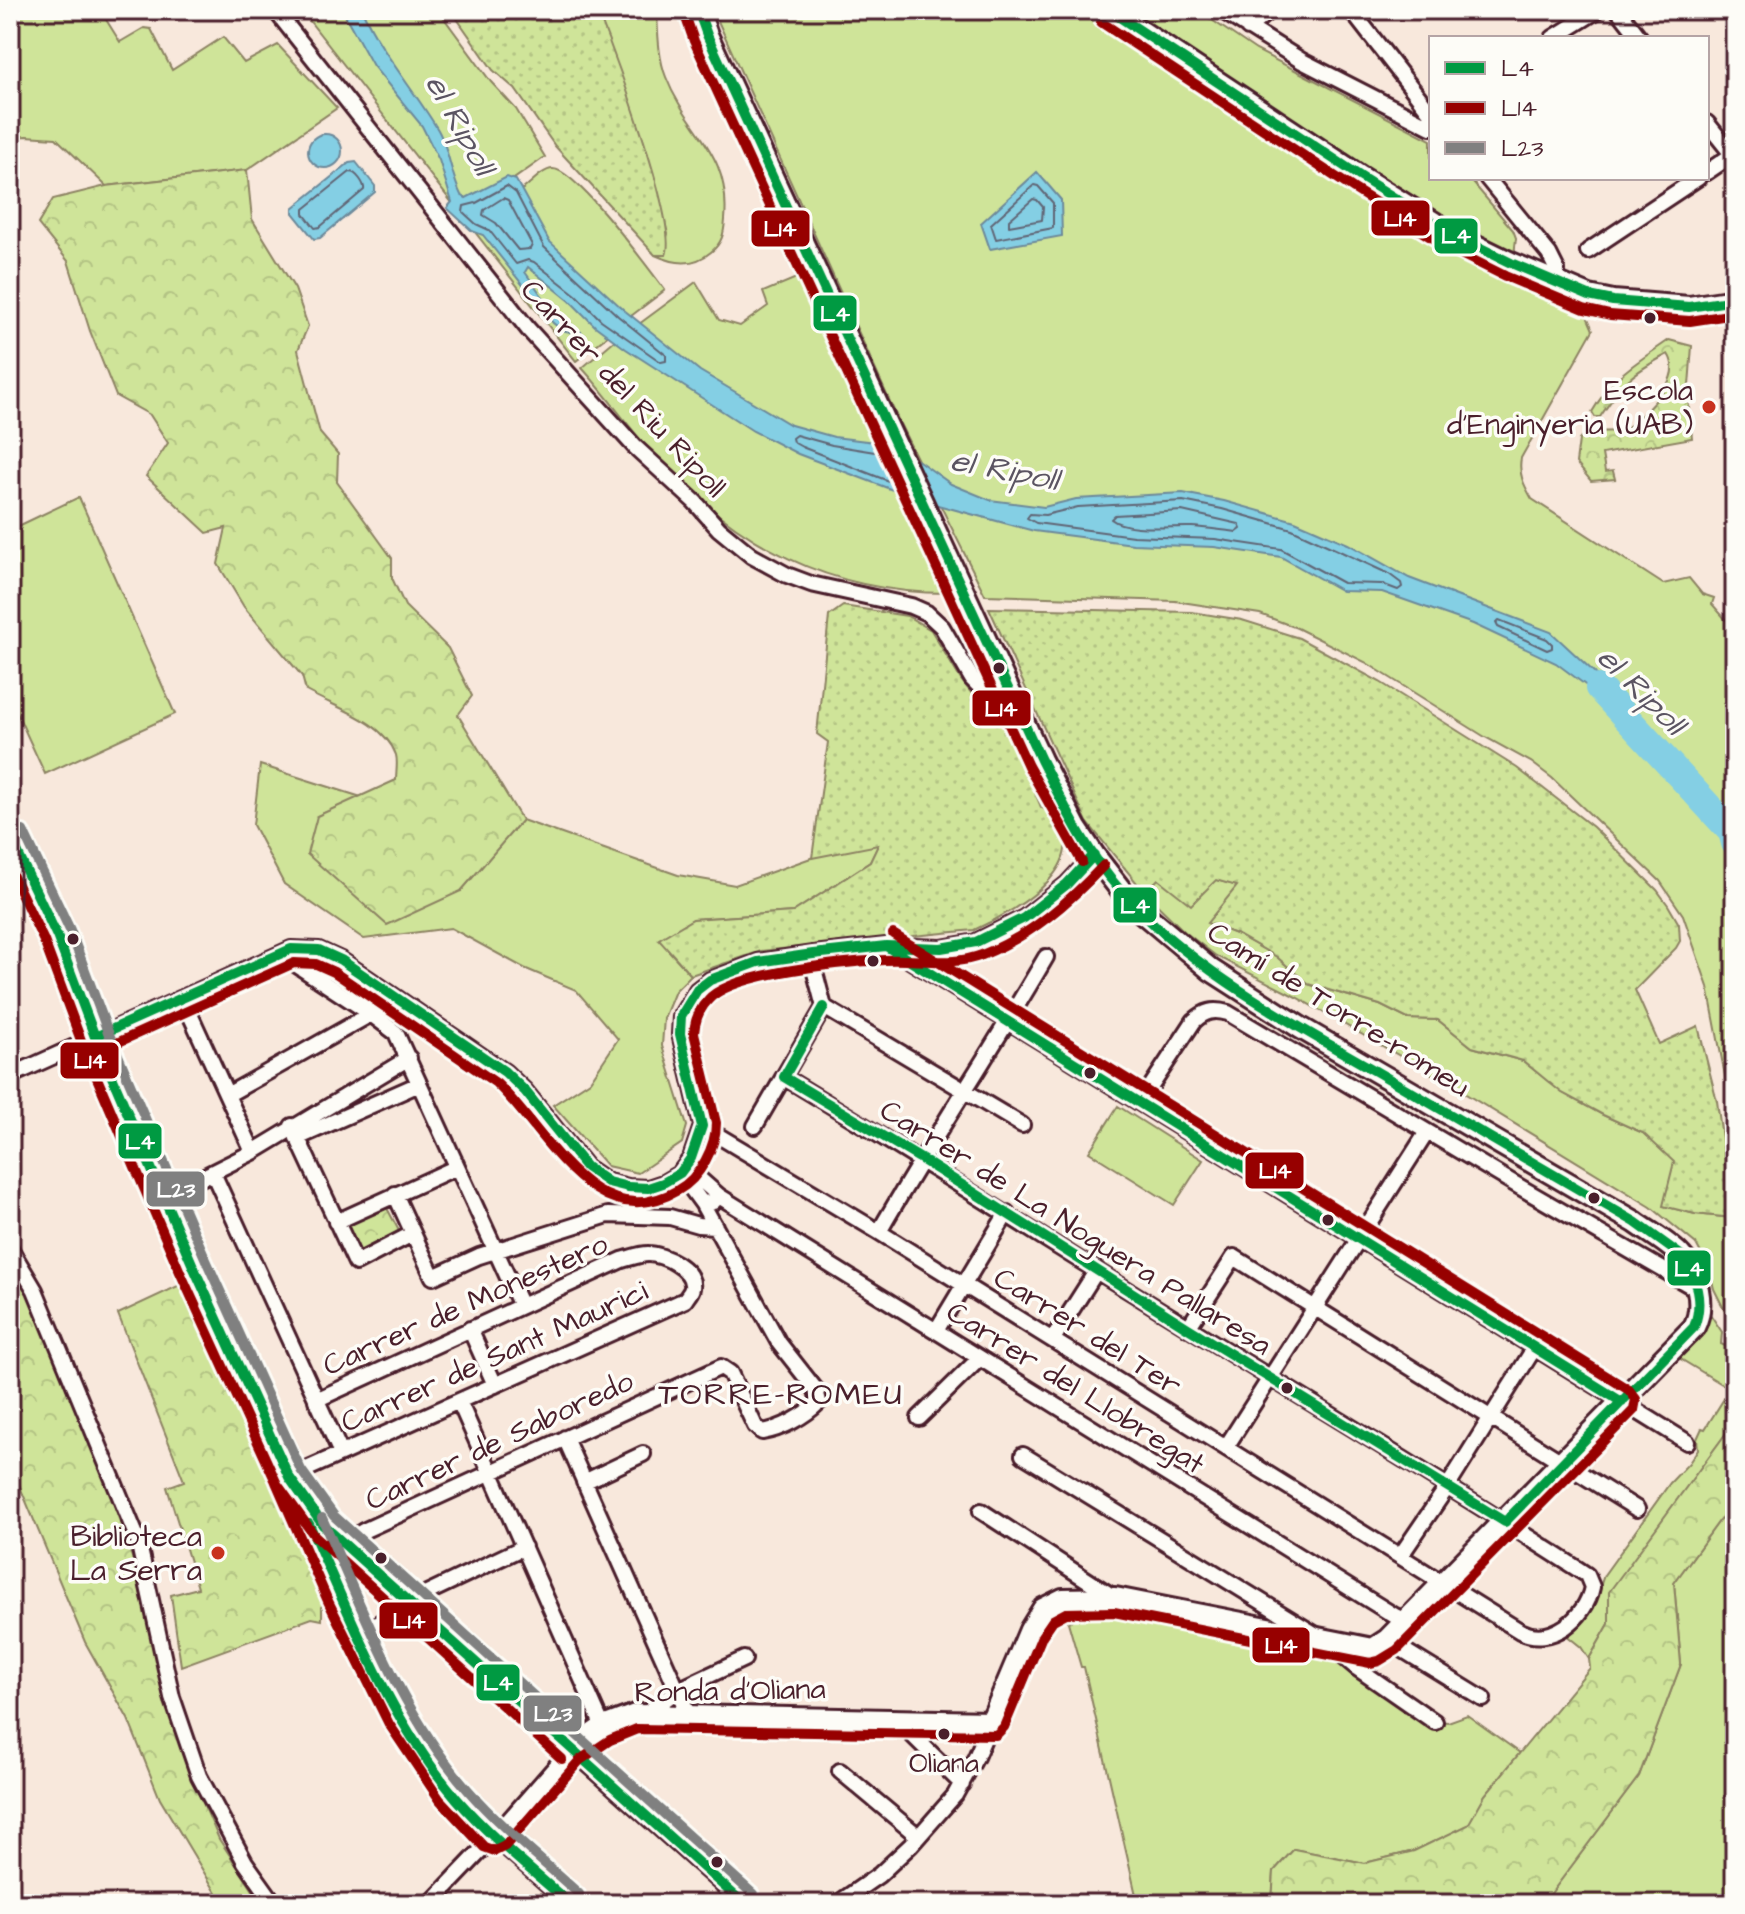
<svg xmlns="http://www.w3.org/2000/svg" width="1745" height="1914" font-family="'Architects Daughter',sans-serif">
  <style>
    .grass { fill: #cfe499; stroke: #8c8262; stroke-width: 2 }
    .forest { fill: url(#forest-crowns); stroke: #8c8262; stroke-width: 2 }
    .garden { fill: url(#garden-dots); stroke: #8c8262; stroke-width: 2 }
    .water { fill: #84cfe4; stroke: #6d899a; stroke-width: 2 }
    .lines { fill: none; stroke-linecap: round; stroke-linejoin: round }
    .shore { stroke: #616575; stroke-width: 2 }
    .river { stroke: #84cfe4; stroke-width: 28 }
    .street-casing { stroke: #4a1f2b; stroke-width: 20 }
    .secondary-casing { stroke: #4a1f2b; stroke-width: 26 }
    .street { stroke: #fdfcf7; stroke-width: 14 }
    .secondary { stroke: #fdfcf7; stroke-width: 20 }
    .bus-1-casing { stroke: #fdfcf7; stroke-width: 16 }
    .bus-2-casing { stroke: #fdfcf7; stroke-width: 16 }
    .bus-3-casing { stroke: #fdfcf7; stroke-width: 16 }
    .bus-1 { stroke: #009a42; stroke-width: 10 }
    .bus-2 { stroke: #970000; stroke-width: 10 }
    .bus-3 { stroke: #808080; stroke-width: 10 }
    .bus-dot { fill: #4a1f2b; stroke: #fdfcf7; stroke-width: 3 }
    .poi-dot { fill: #c8321e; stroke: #fdfcf7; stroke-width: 3 }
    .labels { text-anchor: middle; stroke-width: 7; stroke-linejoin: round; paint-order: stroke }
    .bus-label { font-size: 28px; fill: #4a1f2b; stroke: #fdfcf7 }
    .street-label { font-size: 30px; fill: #4a1f2b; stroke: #fdfcf7 }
    .poi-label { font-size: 30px; fill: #4a1f2b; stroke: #fdfcf7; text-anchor: end }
    .water-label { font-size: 32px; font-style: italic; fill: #5b5462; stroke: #fdfcf7 }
    .neighbourhood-label { font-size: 32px; letter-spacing: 2px; fill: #4a1f2b; stroke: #fdfcf7 }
    .line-badge { stroke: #fdfcf7; stroke-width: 3 }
    .badge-label { font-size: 22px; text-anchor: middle; font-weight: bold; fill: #fff }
  </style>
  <defs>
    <pattern id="forest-crowns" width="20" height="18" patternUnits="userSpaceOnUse" patternTransform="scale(2)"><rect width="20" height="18" fill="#cfe499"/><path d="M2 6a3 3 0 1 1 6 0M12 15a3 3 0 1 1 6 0" fill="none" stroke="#b3c384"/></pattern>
    <pattern id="garden-dots" width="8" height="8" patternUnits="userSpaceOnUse" patternTransform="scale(2)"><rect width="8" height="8" fill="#cfe499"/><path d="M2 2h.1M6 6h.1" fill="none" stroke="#b3c384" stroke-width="1.8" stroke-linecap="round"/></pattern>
  </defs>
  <rect width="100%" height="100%" fill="#f8e8dc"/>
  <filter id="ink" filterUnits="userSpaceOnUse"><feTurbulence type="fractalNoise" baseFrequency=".0125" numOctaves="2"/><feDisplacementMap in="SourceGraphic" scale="16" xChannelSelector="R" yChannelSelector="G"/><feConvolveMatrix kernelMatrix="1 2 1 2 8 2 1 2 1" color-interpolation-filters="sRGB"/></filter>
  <g filter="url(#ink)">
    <path class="grass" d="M10,10H100L120,42L144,28L151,29L172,70L223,37L244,63L278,45L337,108L247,170L106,186L56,138L26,136L10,138Z
      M301,10H438L491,82L516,109L545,157L514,179L511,187L523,189C531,183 543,169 553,169C576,169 649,269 665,290L631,316L635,327L696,282L719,320L740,326L768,306L763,292L801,276L883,443L951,593C830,594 737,545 656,457C629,429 608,396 582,368L615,340L610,334L576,361Z
      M597,10H657C658,31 658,57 666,77C687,132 731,151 725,220C724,234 722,243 711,252C693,267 675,264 655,255L660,257L668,234L648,155Z
      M713,10H1197L1256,50L1431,140V178H1469L1513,230L1516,238L1511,283L1579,310L1587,316L1593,330L1521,458C1518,474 1524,485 1532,499L1663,584L1689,578L1702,594L1714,598L1712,604L1735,630V1128L1708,987L1683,915L1660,881L1552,778L1531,762L1485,737L1365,662L1297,628L1260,614L1175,601L985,595L900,424Z
      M79,497L175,714L45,774L10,698V530Z
      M260,765L361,797L317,816L461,891L522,820L678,875L735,885L822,854L879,844L870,862L793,912L693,919L659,940L691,975L675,991L664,1018L662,1046L687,1126L682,1143L638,1173L607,1166L553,1105L590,1081L618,1039L576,990L524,968L451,928L364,939L284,884L253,825Z
      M1157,879L1216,880L1238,886L1208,923L1238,935L1277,957L1308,984L1380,1005L1408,1019L1438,1020L1472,1047L1523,1061L1563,1093L1603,1115L1643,1133L1675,1162L1664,1206L1695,1214L1733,1218L1735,1331L1714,1289L1709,1268L1696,1244L1651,1207L1451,1085L1296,997L1216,956L1185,932L1145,893Z
      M1118,1106L1203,1160L1174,1205L1089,1152Z
      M1710,1314L1722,1332L1721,1344L1735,1350V1421L1610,1592L1609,1624L1589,1659L1581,1647L1566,1635L1594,1605L1604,1575L1670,1483L1689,1463L1698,1449L1697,1439L1702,1428L1705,1429L1730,1389L1679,1358L1701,1336Z
      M1735,1499V1904H1543L1639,1776L1681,1664L1674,1583Z
      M1100,1607L1131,1608L1325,1648L1363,1681L1424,1720L1448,1722L1467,1715L1520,1753L1485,1795L1469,1825L1414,1851L1365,1863L1294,1849L1274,1871L1272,1904H1138L1084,1667H1081L1068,1622Z"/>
    <path class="forest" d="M247,170L252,219L295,289L308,326L298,350L320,433L338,454L337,482L392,558V578L405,606L448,648L472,696L458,715L522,820L461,891L387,925L307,854L317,816L396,780C396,773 398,762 396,755C384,721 336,708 306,691L302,676L244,607L218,564L226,528L207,533L146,476L168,443L150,415L116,396L90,331L68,261L38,224L53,199L106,186Z
      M1669,340L1692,346L1688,399L1692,438L1602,454L1605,472L1613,471L1615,479L1591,481L1576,463L1579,440L1587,432L1625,431C1642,413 1686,381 1668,354C1630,374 1624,381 1600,417H1595L1592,412C1614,374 1635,364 1669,340Z
      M387,1208L399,1231L360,1251L357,1250L347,1228L349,1225Z
      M10,1255L65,1373L108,1487L132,1557L167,1704L195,1785L219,1839L262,1904H223L160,1799L128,1719L85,1642L10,1463Z
      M195,1278L322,1575V1620L312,1618L181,1666L171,1595L198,1588L167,1487L184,1481L118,1314Z
      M1735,1421V1499L1674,1583L1681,1664L1639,1776L1543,1904H1272L1274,1871L1294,1849L1365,1863L1414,1851L1468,1825L1485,1795L1590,1668L1589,1659L1609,1624V1592Z"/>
    <path class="garden" d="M451,10H597C612,48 679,224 666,255H655L555,146L515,89L493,70Z
      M843,606L907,616L931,630L961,680L976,699L1000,710L1041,807C1108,857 1019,910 974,930L761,951L691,975L659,939L693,919L793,912L870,862L878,845L812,858L828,742L817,734L829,616Z
      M989,608L1192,612L1242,620L1299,638L1380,682L1517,768L1593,827L1657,890L1668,905L1679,924L1680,941L1676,948L1635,990L1659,1044L1698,1026L1717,1101L1733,1218L1695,1214L1663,1206L1674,1162L1643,1133L1603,1115L1562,1093L1523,1061L1472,1047L1438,1020L1408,1019L1380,1005L1308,984L1277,957L1238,935L1207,923L1237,886L1216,880L1191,905L1158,879L1145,893L1087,822Z"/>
    <path class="water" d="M342,10H362C381,52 411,86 435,125C449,146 450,173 461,195L466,198L507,177L516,180L549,241L624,310L700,371L791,425L834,437L883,443L919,461L951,484L990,500L1044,507L1076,499L1183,493L1224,501L1295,521L1348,544L1409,578L1551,632L1595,673L1624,714L1556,663L1473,624L1382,592L1342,591L1281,557L1214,547L1133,544L1034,531L919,500L798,454L753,431L626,349L595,326L570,301L528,267L525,272L550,307L586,336L562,330L553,323L483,235L472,231L447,208L452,202L439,160L422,126L373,66Z
      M308 151a17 17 0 1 1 34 0a17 17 0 1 1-34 0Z
      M356,162L375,186V192L320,238L314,239L293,213V208L349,163Z
      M1037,172L1061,200L1062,236L990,249L981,223Z"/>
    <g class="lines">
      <path class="shore" d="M350,172C356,172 365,184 364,190L320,227L315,228L304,214V209Z
        M1034,185L1038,186L1053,203V228L996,239L991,224Z
        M507,186L516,193L544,247L618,316L666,355V361L661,362L601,320L576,295L534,262L528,260L516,264L489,230L476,224L463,212L464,206L476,203Z
        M503,198L508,200L532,245L530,249L518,250L496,223L483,215L484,210Z
        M1033,199L1037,200L1043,207L1042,220L1009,226V220Z
        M887,454L832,445L796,435L792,438L793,442L802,447L901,486
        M1183,501L1222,509L1292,529L1389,574L1401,583L1402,587L1398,590L1382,584L1343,583L1281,549L1215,539L1133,536L1036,523L1027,518L1030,514L1045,515L1078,507Z
        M1182,511L1239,524L1241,529L1237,532C1222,530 1207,528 1192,527C1171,526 1127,532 1111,519L1115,515Z
        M1499,620L1547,639L1552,644V648L1547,650L1498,627L1496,623Z"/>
      <path class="river" d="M1599,688L1732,832L1735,843"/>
      <g class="street-casing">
        <path id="street" d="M275,10L528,329L635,447L695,502L719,529L752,556L787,575L811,584L911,606L927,613L942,627L972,679L980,687L995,689L1006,684
          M1221,10L1302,61L1431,127
          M1351,10L1431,113
          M1618,10L1640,38
          M1248,28L1270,10
          M1553,38L1598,10
          M1707,123L1735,158
          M1707,172L1735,153
          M1487,178L1549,254L1557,270L1556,283
          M1588,251L1698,178
          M10,837L57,936L95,1037
          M887,946L1687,1442
          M280,954L371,1014L396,1033L521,1306
          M813,954L814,969L824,1007
          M183,999L253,1152
          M824,1007L1022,1125
          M10,1076L291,949L319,950L341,960L505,1072L525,1091L586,1167L608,1182L628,1187L648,1188L663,1183L680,1173L691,1158L702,1126L680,1034L681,1016L697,990L710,980L758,962L813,954L886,946L941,948L976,942L1024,918L1067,884L1094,855
          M227,1095L371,1014
          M1140,1103L1194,1021C1205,1011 1213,1009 1228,1013L1520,1187L1698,1290
          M292,1126L356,1263L412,1234
          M702,1126L879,1232L1520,1631C1551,1647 1586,1618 1592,1587L1587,1575C1457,1490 1323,1411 1191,1329C1055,1246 921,1159 784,1077
          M755,1126L824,1007
          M297,1138L419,1084
          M685,1166L719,1196
          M213,1173L341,1453
          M680,1173L702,1203L713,1202L719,1196L1395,1616L1406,1620
          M395,1194L433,1277L479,1256L608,1215L670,1217L698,1225L715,1226
          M163,1197L253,1152L409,1058
          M336,1222L457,1167
          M879,1232C932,1139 992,1050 1046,957
          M10,1248L35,1290L138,1540L172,1697L199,1776L245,1862L275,1904
          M1188,1328L1234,1257L1637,1509
          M470,1329L495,1385
          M936,1331L1007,1213
          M1053,1339L1097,1270
          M459,1401L603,1727
          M919,1418L980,1358
          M565,1438L689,1716
          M1226,1447L1427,1132
          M1023,1455L1321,1638L1357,1668L1435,1722
          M584,1482L643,1454
          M292,1484L289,1477L685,1300C687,1296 691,1293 692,1288C695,1269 663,1254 648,1254C640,1254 630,1258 622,1260L316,1400
          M300,1504L381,1683L410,1736L456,1798L484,1828L570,1904
          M981,1511L1115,1598
          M1401,1555L1448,1486L1535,1347
          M327,1568L363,1531L721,1367L730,1373L755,1426L762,1432C782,1429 805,1416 819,1402L816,1390L779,1343L702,1203
          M360,1637L410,1601L524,1547
          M1387,1640L1483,1699
          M644,1715L678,1690L744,1659
          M897,1720L962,1784
          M840,1771L918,1836
          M430,1904L494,1837L571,1749L744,1904
          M837,1904L879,1875L911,1845L955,1795L976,1757L991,1722"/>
      </g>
      <g class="secondary-casing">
        <path id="secondary" d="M1109,10L1361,177L1452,234L1511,263L1589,296L1613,301L1689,307L1735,300
          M95,1037L193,1266L289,1477L323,1525L571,1749L603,1727L635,1715L991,1722L1030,1630L1043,1609L1063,1599L1115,1598L1373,1649L1387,1640L1694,1327C1705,1306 1698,1273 1681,1256C1669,1243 1650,1233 1635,1222L1301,1028L1211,970L1131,903L1094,855L1076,828L1041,760L707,35L698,10"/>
      </g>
      <use href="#street" class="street"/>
      <use href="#secondary" class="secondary"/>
      <g class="bus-1-casing">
        <path id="bus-1" d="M698,10L707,35L1041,760C1064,805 1086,852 1120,890C1190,969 1287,1020 1377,1072C1463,1122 1549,1172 1635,1222L1682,1256C1696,1278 1704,1301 1694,1327L1505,1522
          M1109,10L1361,177L1452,234L1511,263L1589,296L1613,301L1689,307L1735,300
          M10,837L57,936L95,1037L193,1266L289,1477L323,1525L744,1904
          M886,946L1622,1402
          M95,1037L291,949L319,950L341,960L505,1072L525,1091L586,1167L608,1182L628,1187L648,1188L663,1183L680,1173L691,1158L702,1126L680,1034L681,1016L697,990L710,980L758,962L813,954L886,946L941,948L976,942L1024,918L1067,884L1094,855
          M784,1077L921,1159L1188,1328L1505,1522
          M784,1077L824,1007
          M309,1524C352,1619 389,1720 457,1799C491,1838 532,1870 570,1904"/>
      </g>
      <g class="bus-2-casing">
        <path id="bus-2" d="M685,15L694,41L1028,766L1082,862
          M1101,22L1354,189L1445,246L1505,276L1584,309L1610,315L1690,321L1735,314
          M10,870L44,941L82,1043L180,1272L277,1484L314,1535L562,1759
          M101,1050L294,963L316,964L334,972L496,1083C546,1130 595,1239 678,1190C700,1178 716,1147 716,1123L694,1033C695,1021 699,1009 708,1000C732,972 847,962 885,960C917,958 951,967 982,955C1031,936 1069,902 1104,865
          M276,1482L328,1601L389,1724L440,1800L484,1847L495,1851L505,1846L580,1760L610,1740L637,1729L996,1735L1004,1727L1042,1636L1053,1620L1066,1613L1114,1612L1370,1663L1379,1661L1397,1650L1634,1410L1636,1399L1629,1390L893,934"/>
      </g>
      <g class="bus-3-casing">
        <path id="bus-3" d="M23,831L70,930L108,1032L206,1260L301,1470L334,1516L753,1894
          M322,1518C364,1612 400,1712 468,1790C501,1828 542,1860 579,1894"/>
      </g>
      <use href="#bus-1" class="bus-1"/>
      <use href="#bus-2" class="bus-2"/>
      <use href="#bus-3" class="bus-3"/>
    </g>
  </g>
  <g class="bus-dot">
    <circle cx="1650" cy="318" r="7"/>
    <circle cx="999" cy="668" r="7"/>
    <circle cx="73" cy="939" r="7"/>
    <circle cx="873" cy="961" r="7"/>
    <circle cx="1090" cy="1073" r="7"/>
    <circle cx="1594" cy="1198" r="7"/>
    <circle cx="1328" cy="1220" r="7"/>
    <circle cx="1287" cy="1388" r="7"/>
    <circle cx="381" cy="1558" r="7"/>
    <circle cx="944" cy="1734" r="7"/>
    <circle cx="717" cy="1862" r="7"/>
  </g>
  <g class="poi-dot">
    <circle cx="1709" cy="407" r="8"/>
    <circle cx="218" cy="1553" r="8"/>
  </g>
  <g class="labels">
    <g class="bus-label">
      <text x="944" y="1772">Oliana</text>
    </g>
    <g class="street-label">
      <text transform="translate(624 388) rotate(47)" y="10">Carrer del Riu Ripoll</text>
      <text transform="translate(1339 1009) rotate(32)" y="10">Camí de Torre-romeu</text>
      <text transform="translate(1076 1227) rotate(32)" y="10">Carrer de La Noguera Pallaresa</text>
      <text transform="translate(465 1304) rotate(-24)" y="10">Carrer de Monestero</text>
      <text transform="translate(1088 1331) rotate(32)" y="10">Carrer del Ter</text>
      <text transform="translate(494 1356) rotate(-24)" y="10">Carrer de Sant Maurici</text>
      <text transform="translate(1076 1387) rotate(32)" y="10">Carrer del Llobregat</text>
      <text transform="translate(499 1440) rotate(-25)" y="10">Carrer de Saboredo</text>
      <text transform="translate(730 1690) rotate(-1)" y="10">Ronda d'Oliana</text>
    </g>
    <g class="poi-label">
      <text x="1693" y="400">Escola<tspan x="1693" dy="34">d'Enginyeria (UAB)</tspan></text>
      <text x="202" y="1546">Biblioteca<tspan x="202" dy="34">La Serra</tspan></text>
    </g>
    <g class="water-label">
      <text transform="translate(461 124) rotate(61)" y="11">el Ripoll</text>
      <text transform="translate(1005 469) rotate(11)" y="11">el Ripoll</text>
      <text transform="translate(1642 690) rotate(45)" y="11">el Ripoll</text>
    </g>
    <g class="neighbourhood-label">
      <text x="781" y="1404">TORRE-ROMEU</text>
    </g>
  </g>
  <g class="line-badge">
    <rect x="1370" y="199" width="61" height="38" rx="8" fill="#970000"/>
    <rect x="750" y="209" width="61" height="39" rx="8" fill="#970000"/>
    <rect x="1433" y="217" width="46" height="38" rx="8" fill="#009a42"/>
    <rect x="812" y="294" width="46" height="38" rx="8" fill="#009a42"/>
    <rect x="971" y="689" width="61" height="38" rx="8" fill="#970000"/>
    <rect x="1112" y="886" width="46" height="38" rx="8" fill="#009a42"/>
    <rect x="59" y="1041" width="61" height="39" rx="8" fill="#970000"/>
    <rect x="117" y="1122" width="46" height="38" rx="8" fill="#009a42"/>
    <rect x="1244" y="1151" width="61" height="39" rx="8" fill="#970000"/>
    <rect x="145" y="1170" width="61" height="38" rx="8" fill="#808080"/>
    <rect x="1666" y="1249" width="46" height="38" rx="8" fill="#009a42"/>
    <rect x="378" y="1601" width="61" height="39" rx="8" fill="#970000"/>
    <rect x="1251" y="1626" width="60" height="38" rx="8" fill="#970000"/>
    <rect x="475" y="1663" width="46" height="39" rx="8" fill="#009a42"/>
    <rect x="522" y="1694" width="61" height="39" rx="8" fill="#808080"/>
  </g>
  <g class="badge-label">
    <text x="1400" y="226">L14</text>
    <text x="780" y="236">L14</text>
    <text x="1456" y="243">L4</text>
    <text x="835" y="321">L4</text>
    <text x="1001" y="716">L14</text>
    <text x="1135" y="913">L4</text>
    <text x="90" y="1068">L14</text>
    <text x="140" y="1149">L4</text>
    <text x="1275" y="1178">L14</text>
    <text x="176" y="1197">L23</text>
    <text x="1689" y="1276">L4</text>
    <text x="409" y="1628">L14</text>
    <text x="1281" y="1653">L14</text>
    <text x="498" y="1690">L4</text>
    <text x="553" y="1721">L23</text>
  </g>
  <rect width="1745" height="1914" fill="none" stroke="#fdfcf7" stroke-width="40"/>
  <rect x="20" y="20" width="1705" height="1874" fill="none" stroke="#4a1f2b" stroke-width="3" filter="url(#ink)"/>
  <rect x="1429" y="36" width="280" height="144" fill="#fdfcf7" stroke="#b5a4a5" stroke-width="2"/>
  <rect x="1445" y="62" width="40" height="12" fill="#009a42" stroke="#b5a4a5" stroke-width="2"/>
  <text x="1501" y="76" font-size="24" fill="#4a1f2b">L4</text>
  <rect x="1445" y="102" width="40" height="12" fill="#970000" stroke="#b5a4a5" stroke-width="2"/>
  <text x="1501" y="116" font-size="24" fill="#4a1f2b">L14</text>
  <rect x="1445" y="142" width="40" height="12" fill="#808080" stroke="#b5a4a5" stroke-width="2"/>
  <text x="1501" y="156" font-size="24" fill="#4a1f2b">L23</text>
</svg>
